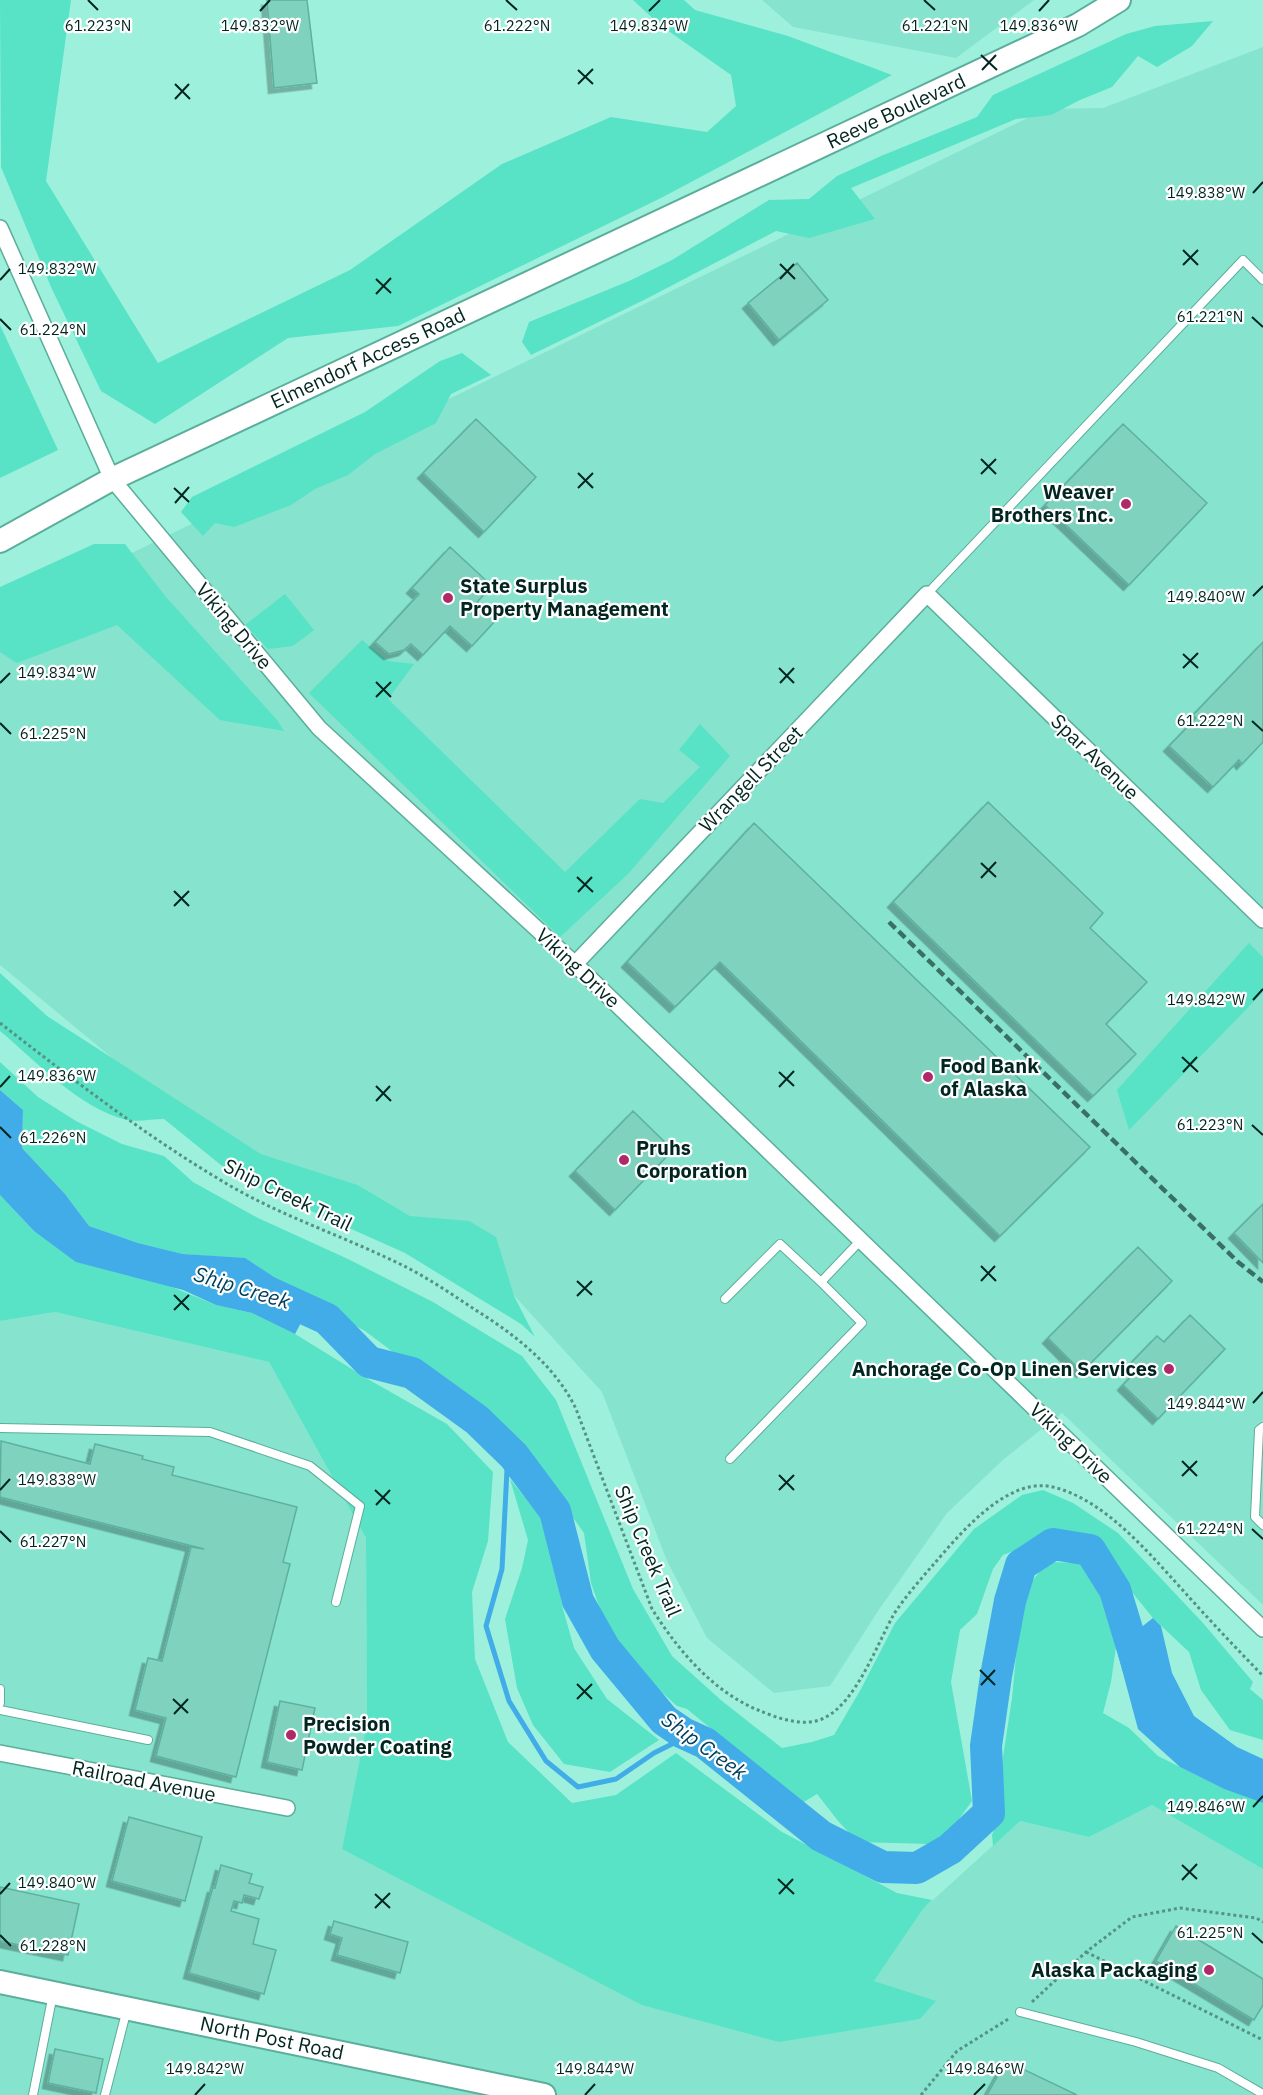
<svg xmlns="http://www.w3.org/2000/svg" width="1263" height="2095" font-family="'IBM Plex Sans',sans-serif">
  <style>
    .built { fill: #86e3ce }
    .green { fill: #58e2c6 }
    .water { fill: #41ace7 }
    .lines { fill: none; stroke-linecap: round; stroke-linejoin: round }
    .stream { stroke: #41ace7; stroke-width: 5 }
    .river { stroke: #41ace7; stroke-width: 32 }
    .building { fill: #7ed2be; stroke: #5db19e; stroke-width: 1.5; filter: url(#shadow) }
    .lane-casing { stroke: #5bae9b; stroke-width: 10 }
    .street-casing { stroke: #5bae9b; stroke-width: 18 }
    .secondary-casing { stroke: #5bae9b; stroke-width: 26 }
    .path { stroke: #549283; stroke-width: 3; stroke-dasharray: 3 3; stroke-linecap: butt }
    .lane { stroke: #fff; stroke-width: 8 }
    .street { stroke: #fff; stroke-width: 15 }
    .secondary { stroke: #fff; stroke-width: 22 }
    .rail { stroke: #3a6f63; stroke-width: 4.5; stroke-dasharray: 9 4.5; stroke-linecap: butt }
    .ticks { fill: none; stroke: #02261f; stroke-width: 2 }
    .poi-dot { fill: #b12869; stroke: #fff; stroke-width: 2 }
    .labels { text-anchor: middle; stroke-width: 4.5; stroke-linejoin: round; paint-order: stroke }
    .street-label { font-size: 20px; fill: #02261f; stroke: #fff }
    .poi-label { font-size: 20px; font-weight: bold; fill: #02261f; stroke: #fff; text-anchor: start }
    .water-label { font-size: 21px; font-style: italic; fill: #02415e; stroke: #fff }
    .ticks-label { font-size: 15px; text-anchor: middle; fill: #02261f; stroke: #fff; stroke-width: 4.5; stroke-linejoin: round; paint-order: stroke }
  </style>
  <defs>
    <filter id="shadow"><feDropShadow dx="-5.5" dy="5.5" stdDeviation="0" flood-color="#0004"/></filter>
  </defs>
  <rect width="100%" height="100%" fill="#9df1dc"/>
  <path class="built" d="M762,0H1034L956,58L793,27Z
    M1263,47V1605L1062,1413L1004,1459L947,1513L878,1611L830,1686L774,1693L707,1638L667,1561L602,1392L479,1257L358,1185L261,1154L116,1061L0,965V617L1046,109L1103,108Z
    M55,1312L269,1362L366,1538L367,1723L342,1849L851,2029L920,2019L935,2002L874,1981L923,1909L1020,1821L1089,1837L1152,1805L1263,1869V2095H0V1321Z"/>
  <path class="green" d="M0,0H71L46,181L158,363L350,270L502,164L611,117L707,132L736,106L731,75L660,25L633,0H684L695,10L788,36L892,75L661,198L398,326L288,338L155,424L101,391L51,287L1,167Z
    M1213,21L1192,46L1157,67L1138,56L1112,87L1080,100L1051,115L1016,119L851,188L875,219L809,238L776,231L646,299L531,355L522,342L529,322L629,281L672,260L769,200L809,199L837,176L881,156L977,117L993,95L1126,34L1155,26Z
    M0,325L58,450L0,478Z
    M462,353L491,375L451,394L436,423L375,454L348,475L315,489L291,505L234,527L215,523L203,536L181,512L192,497L365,412L440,361Z
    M94,544H125L166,597L277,720L284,731L220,720L117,625L17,663L0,652V587Z
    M285,594L314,630L293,646L268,649L245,625Z
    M362,640L388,661L414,664L388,699L565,872L640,799L663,803L700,767L679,750L700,724L730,756L628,874L560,937L309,693Z
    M1249,943L1263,957V992L1129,1130L1117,1090Z
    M0,973L47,1016L261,1154L358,1185L410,1216L469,1221L496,1237L514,1296L535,1337L521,1324L405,1253L237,1178L164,1119C153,1119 138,1122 127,1120C80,1109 36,1061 0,1031Z
    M0,1062L38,1097L76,1121L122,1144L164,1156L193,1182L258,1218L348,1259L433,1302L522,1356L556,1400L633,1589L672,1656L722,1701L782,1748L812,1742L834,1735L861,1689L895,1623L974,1529L1022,1495L1043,1490L1073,1503L1118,1533L1203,1623L1253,1682L1250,1689L1263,1700V1740L1230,1730L1201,1690L1189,1652L1153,1618L1127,1586L1104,1553L1079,1538L1053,1536L1003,1555L993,1569L977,1614L960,1630L951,1682L972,1801L949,1833L929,1844L858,1842L839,1822L817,1794L802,1803L687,1709L677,1706L646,1678L609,1634L591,1583L584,1533L534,1463L468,1400L405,1361L365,1331L312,1302L245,1259L183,1254L138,1243L89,1226L65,1194L22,1148L23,1110L0,1090Z
    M0,1195L34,1231L216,1305L252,1313L295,1334L373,1382L447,1424L493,1472L488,1541L472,1592L475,1659L508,1742L572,1803L616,1795L676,1753L782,1832L897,1893L932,1900L923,1909L874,1981L936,2001L920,2019L779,2042L642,2005L342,1849L367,1723L366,1538L269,1362L55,1312L0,1321Z
    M510,1479L547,1525L563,1609L574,1648L607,1699L659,1740L610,1772L564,1764L533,1725L517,1688L505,1619L522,1568L528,1540Z
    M1047,1562L1081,1563L1098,1576L1116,1647L1111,1682L1103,1713L1129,1728L1158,1756L1224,1789L1263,1803V1869L1152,1805L1089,1837L1020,1821L993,1846L992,1835L1004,1806L999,1783L1012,1698L1022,1594Z"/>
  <path class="water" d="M0,1090L23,1110L22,1148L65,1194L89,1226L138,1243L183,1254L245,1258L312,1302L295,1334L252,1313L216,1305L183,1290L76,1262L34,1231L0,1195Z
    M1153,1618L1161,1626L1172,1673L1194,1716L1237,1747L1263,1759V1803L1224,1789L1180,1767L1138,1729L1116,1647Z"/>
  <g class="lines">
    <path class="stream" d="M508,1450L502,1569L486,1626L509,1701L546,1761L578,1787L616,1779L654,1753L688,1736"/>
    <path class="river" d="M268,1292L327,1319L369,1362L412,1373L477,1420L514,1456L555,1511L578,1601L605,1649L664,1720L683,1733L705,1743L821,1836L883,1867L917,1868L950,1849L989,1813L986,1746L996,1676L1010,1601L1021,1565L1053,1544L1090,1550L1115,1590L1141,1676"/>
  </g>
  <path class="building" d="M267,0H307L317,83L274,88Z
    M797,263L828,300L779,340L748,303Z
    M476,419L536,477L484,532L423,473Z
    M1123,424L1207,503L1129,585L1045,505Z
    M450,547L492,586L477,602L496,620L472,646L450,626L423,655L411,644L404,650L389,654L375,642L419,594L412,588Z
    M1263,642V742L1242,764L1239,760L1213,787L1169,746L1196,718L1193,715Z
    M988,802L1103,913L1090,928L1147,982L1106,1024L1136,1054L1093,1096L893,902Z
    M754,823L1090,1147L1000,1236L720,962L675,1007L627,962Z
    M633,1111L673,1150L615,1210L575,1171Z
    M1263,1204V1263L1234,1233Z
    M1138,1247L1172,1281L1082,1372L1048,1338Z
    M1190,1315L1225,1349L1158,1419L1123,1385L1135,1372L1128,1366L1157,1336L1164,1342Z
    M1,1441L90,1464L95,1444L143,1456L142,1459L174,1467L172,1475L297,1507L283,1562L290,1564L236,1777L156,1756L166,1718L135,1710L148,1658L162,1661L191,1547L204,1549L0,1497Z
    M280,1701L315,1708L302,1770L267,1762Z
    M129,1817L202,1837L185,1901L112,1881Z
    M221,1865L252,1874L249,1883L263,1887L259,1899L244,1895L242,1903L234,1901L231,1911L259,1919L253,1944L276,1950L264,1994L189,1973L213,1887L215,1888Z
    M0,1887L79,1904L68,1955L0,1941Z
    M334,1921L408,1942L400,1973L337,1955L342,1938L330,1934Z
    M1176,1926L1263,1979V2005L1254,2020L1156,1961Z
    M55,2049L103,2059L96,2093L48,2083Z
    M1006,2061L1077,2095H987Z"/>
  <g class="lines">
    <g class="lane-casing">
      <path id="lane" d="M927,594L1243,260L1263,280
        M725,1299L780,1244L821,1282
        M1263,1427L1259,1430L1255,1517L1263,1525
        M0,1428L210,1432L310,1466L360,1506L336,1602
        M730,1459L862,1323L821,1282L861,1240
        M0,1689V1703
        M0,1710L148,1740
        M1020,2012L1136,2042L1218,2068L1263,2094
        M33,2095L53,1994
        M105,2095L127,2009"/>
    </g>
    <g class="street-casing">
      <path id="street" d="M0,228L112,479L319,728L575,964L1263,1629
        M575,964L927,594L1263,920
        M0,1753L287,1808"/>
    </g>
    <g class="secondary-casing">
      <path id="secondary" d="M0,541L112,479L1078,25L1119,0
        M0,1982L544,2095"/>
    </g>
    <path class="path" d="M0,1023C76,1082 151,1140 234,1188C287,1218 345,1237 400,1264C425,1276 450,1293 474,1309C514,1334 555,1365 576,1409L652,1609C678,1650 712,1691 758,1710C777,1718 804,1728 824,1718C856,1703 877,1644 894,1614C905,1597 920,1580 933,1565C960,1534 1007,1476 1053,1487C1107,1500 1153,1558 1189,1597C1213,1624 1238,1650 1263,1676
      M1086,1952L1263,2040
      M1032,2002L1086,1952L1132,1917L1180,1908L1256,1918L1263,1922
      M921,2095L957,2051L1010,2018"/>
    <use href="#lane" class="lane"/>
    <use href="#street" class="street"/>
    <use href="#secondary" class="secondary"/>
    <path class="rail" d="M889,922L1238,1262L1263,1282"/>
  </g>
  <path class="ticks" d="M88,0L98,10M506,0L517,10M924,0L935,10M260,11L270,0M649,11L660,0M1039,11L1049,0M981,55L997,70M578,70L593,84M982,70L996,55M175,84L190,99M578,84L593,69M175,99L189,84M1253,193L1263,182M1183,250L1198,265M780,264L795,279M1183,265L1198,250M376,279L391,293M780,279L794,264M0,280L10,269M376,294L391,278M1252,317L1263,327M0,319L11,330M981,459L996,474M578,473L593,488M981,474L996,459M174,488L189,502M578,488L593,473M175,503L189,487M1253,596L1263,586M1183,654L1198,668M779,668L794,683M1183,668L1198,653M376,682L391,697M0,683L10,673M780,683L794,668M376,697L391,682M1252,721L1263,731M0,723L11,734M981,863L996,877M577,877L593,892M981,878L996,862M174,891L189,906M578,892L592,877M174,906L189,891M1253,1000L1263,989M1182,1057L1198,1072M779,1072L794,1086M1183,1072L1197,1057M376,1086L391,1101M0,1087L10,1076M779,1087L794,1071M376,1101L390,1086M1252,1125L1263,1135M0,1127L11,1138M981,1266L996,1281M577,1281L592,1295M981,1281L995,1266M174,1295L189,1310M577,1296L592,1281M174,1310L189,1295M1253,1403L1263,1392M1182,1461L1197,1476M779,1475L794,1490M1182,1476L1197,1461M0,1490L10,1479M375,1490L390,1504M779,1490L794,1475M376,1505L390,1490M1252,1529L1263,1539M0,1531L11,1542M980,1670L995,1685M577,1684L592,1699M981,1685L995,1670M173,1699L188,1713M577,1699L592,1684M174,1714L188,1699M1253,1807L1263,1796M1182,1865L1197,1879M778,1879L794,1894M1182,1880L1197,1864M0,1894L10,1883M375,1894L390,1908M779,1894L793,1879M375,1908L390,1893M1252,1933L1263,1943M0,1935L11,1946M195,2095L205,2084M585,2095L595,2084M974,2095L985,2084"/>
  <g class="poi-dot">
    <circle cx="1126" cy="504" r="6"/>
    <circle cx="448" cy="598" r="6"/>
    <circle cx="928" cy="1077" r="6"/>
    <circle cx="624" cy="1160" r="6"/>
    <circle cx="1169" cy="1369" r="6"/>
    <circle cx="291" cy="1735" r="6"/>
    <circle cx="1209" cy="1970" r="6"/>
  </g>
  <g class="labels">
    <g class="street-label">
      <text transform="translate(896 111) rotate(-25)" y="7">Reeve Boulevard</text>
      <text transform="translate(368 358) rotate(-25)" y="7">Elmendorf Access Road</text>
      <text transform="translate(234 626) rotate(50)" y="7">Viking Drive</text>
      <text transform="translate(1095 757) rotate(44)" y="7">Spar Avenue</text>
      <text transform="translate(751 779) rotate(-46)" y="7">Wrangell Street</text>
      <text transform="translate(578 968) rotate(43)" y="7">Viking Drive</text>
      <text transform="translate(288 1195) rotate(26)" y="7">Ship Creek Trail</text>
      <text transform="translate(1071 1443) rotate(44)" y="7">Viking Drive</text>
      <text transform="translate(648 1551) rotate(67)" y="7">Ship Creek Trail</text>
      <text transform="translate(144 1781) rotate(11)" y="7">Railroad Avenue</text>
      <text transform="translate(272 2038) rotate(12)" y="7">North Post Road</text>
    </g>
    <g class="poi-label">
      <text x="1114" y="499" text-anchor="end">Weaver<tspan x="1114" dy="23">Brothers Inc.</tspan></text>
      <text x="460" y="593">State Surplus<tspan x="460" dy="23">Property Management</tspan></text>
      <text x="940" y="1073">Food Bank<tspan x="940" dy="23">of Alaska</tspan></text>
      <text x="636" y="1155">Pruhs<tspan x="636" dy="23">Corporation</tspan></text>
      <text x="1157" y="1376" text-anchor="end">Anchorage Co-Op Linen Services</text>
      <text x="303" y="1731">Precision<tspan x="303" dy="23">Powder Coating</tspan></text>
      <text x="1197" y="1977" text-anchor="end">Alaska Packaging</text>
    </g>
    <g class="water-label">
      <text transform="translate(242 1288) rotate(17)" y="7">Ship Creek</text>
      <text transform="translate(704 1746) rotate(36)" y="7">Ship Creek</text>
    </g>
  </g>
  <g class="ticks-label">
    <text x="98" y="31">61.223°N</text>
    <text x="517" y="31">61.222°N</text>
    <text x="935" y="31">61.221°N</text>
    <text x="1039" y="31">149.836°W</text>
    <text x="260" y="31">149.832°W</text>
    <text x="649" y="31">149.834°W</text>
    <text x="1206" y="198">149.838°W</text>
    <text x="57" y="274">149.832°W</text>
    <text x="1210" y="322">61.221°N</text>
    <text x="53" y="335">61.224°N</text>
    <text x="1206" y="602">149.840°W</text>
    <text x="57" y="678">149.834°W</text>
    <text x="1210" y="726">61.222°N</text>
    <text x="53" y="739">61.225°N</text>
    <text x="1206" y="1005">149.842°W</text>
    <text x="57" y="1081">149.836°W</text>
    <text x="1210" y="1130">61.223°N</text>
    <text x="53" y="1143">61.226°N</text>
    <text x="1206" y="1409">149.844°W</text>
    <text x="57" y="1485">149.838°W</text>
    <text x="1210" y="1534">61.224°N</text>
    <text x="53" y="1547">61.227°N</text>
    <text x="1206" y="1812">149.846°W</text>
    <text x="57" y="1888">149.840°W</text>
    <text x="1210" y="1938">61.225°N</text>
    <text x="53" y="1951">61.228°N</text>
    <text x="205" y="2074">149.842°W</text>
    <text x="595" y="2074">149.844°W</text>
    <text x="985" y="2074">149.846°W</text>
  </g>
</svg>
